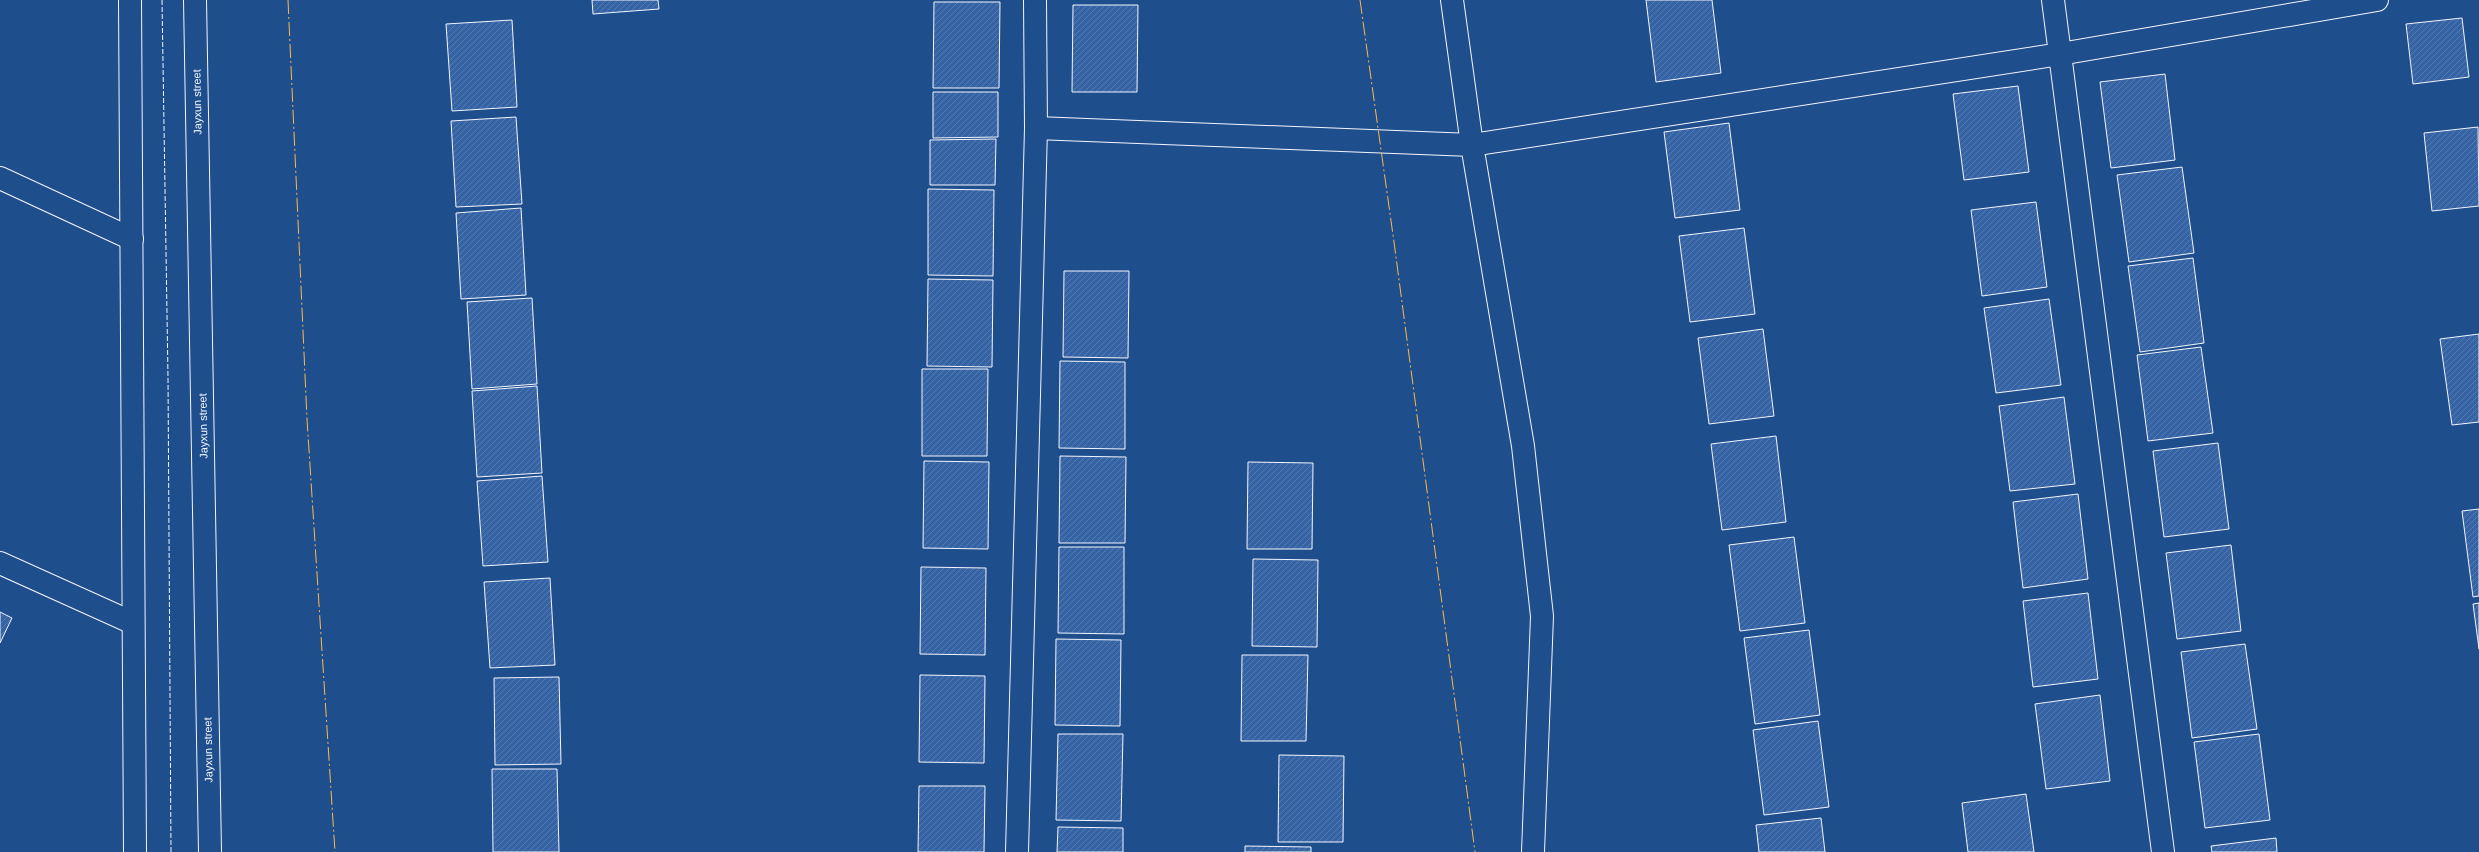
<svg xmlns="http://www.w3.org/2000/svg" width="2479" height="852" font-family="Helvetica,sans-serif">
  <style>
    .building { fill: url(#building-hatch); stroke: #f2f6ff }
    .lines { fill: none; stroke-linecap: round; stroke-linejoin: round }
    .minor-casing { stroke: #f2f6ff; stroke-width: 24 }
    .trunk-casing { stroke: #f2f6ff; stroke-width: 24 }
    .minor { stroke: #1f4e8c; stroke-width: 22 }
    .trunk { stroke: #1f4e8c; stroke-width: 22 }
    .fence { stroke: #f2f6ff; stroke-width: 1; stroke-dasharray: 5 2; stroke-linecap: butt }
    .power { stroke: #ffb74d; stroke-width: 1; stroke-dasharray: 14 3 2 3; stroke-linecap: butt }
    .labels { text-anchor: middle; stroke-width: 3; stroke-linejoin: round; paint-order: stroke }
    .street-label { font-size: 11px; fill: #f2f6ff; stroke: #1f4e8c }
  </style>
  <defs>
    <pattern id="building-hatch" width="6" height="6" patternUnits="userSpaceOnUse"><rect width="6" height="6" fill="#3563a3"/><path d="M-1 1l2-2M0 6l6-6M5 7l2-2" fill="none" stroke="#537ab1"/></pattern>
  </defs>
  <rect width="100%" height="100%" fill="#1f4e8c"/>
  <path class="building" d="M592,0H658L659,9L593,14Z
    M1646,0H1712L1721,73L1656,82Z
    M934,2H1000L999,88H933Z
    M1073,5H1138L1137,92H1072Z
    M2462,18L2469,77L2413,84L2406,24Z
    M512,20L517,107L452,111L446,24Z
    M2165,74L2175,160L2111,168L2100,82Z
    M2018,86L2029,172L1964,180L1953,94Z
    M933,92H998V137L933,138Z
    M516,117L522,204L456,207L451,121Z
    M1729,123L1740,210L1675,218L1664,132Z
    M2478,127L2479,206L2432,211L2424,133Z
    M996,139L995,185H930V140Z
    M2182,167L2194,253L2129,262L2117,175Z
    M928,189L994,190L993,276L928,275Z
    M2036,202L2047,287L1982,296L1971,210Z
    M521,208L526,295L461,299L456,213Z
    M1744,228L1755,314L1690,322L1679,236Z
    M2193,258L2204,343L2140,352L2128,266Z
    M1064,271H1129L1128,358L1063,357Z
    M928,279L993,280L992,367L927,366Z
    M532,298L537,384L472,389L467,302Z
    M2049,299L2061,385L1996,393L1984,308Z
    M1763,329L1774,416L1709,424L1698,338Z
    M2479,334V422L2452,425L2440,339Z
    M2201,347L2213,433L2148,441L2137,355Z
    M1060,361L1125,362V449L1059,448Z
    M922,369H988L987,456H922Z
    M537,386L542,473L477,477L472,391Z
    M2064,397L2075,484L2010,491L1999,406Z
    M1776,436L1786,522L1722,530L1711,444Z
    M2218,443L2229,529L2164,537L2153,451Z
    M1060,456L1126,457L1125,543H1059Z
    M924,461L989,462L988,549L923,548Z
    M1248,462L1313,463L1312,549H1247Z
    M542,476L548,562L483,566L477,481Z
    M2078,494L2088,579L2023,588L2013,502Z
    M2479,509V596L2473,597L2462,511Z
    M1794,537L1805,623L1740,631L1729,545Z
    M2231,545L2241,631L2177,639L2166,553Z
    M1059,547H1124V634L1058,633Z
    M1253,559L1318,560L1317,647L1252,646Z
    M921,567L986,568L985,655L920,654Z
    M550,578L555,665L490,668L484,582Z
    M2088,593L2098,679L2033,687L2023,601Z
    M2479,603V649L2473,604Z
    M0,612L12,618L0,643Z
    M1809,630L1820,715L1755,724L1744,638Z
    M1056,639L1121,640L1120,726L1055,725Z
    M2245,644L2257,729L2192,738L2181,652Z
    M1242,655H1308L1306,741H1241Z
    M920,675L985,676L984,763L919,762Z
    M559,677L561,764L495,765L494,678Z
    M2100,695L2110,781L2046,789L2035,704Z
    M1818,721L1829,807L1764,815L1753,730Z
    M1058,734H1123L1121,821L1056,820Z
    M2259,734L2270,820L2205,828L2194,742Z
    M1279,755L1344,756L1343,842H1278Z
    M492,769H557L559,852H493Z
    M919,786H985L984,852H918Z
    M2026,794L2034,852H1968L1962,803Z
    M1821,818L1825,852H1759L1756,825Z
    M1058,827L1123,828V852H1057Z
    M2276,838L2277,852H2212L2211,846Z
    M1245,846L1311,847V852H1245Z"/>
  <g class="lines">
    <g class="minor-casing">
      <path id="minor" d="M1452,0L1472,145L1523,446L1542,616L1533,852
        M2053,0L2163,852
        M1036,128L1472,145L2060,54L2377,0
        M0,178L132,239
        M0,563L133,623
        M1017,852L1036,128L1035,0"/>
    </g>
    <g class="trunk-casing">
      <path id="trunk" d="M130,0L135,852
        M195,0L210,852"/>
    </g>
    <use href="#minor" class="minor"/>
    <use href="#trunk" class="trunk"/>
    <path class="fence" d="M162,0L168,377L171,852"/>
    <path class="power" d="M288,0L307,419L335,852
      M1360,0L1394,242L1475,852"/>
  </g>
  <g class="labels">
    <g class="street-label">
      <text transform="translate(197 102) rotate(-91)" y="4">Jayxun street</text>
      <text transform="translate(203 426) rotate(-91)" y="4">Jayxun street</text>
      <text transform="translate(208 750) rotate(-91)" y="4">Jayxun street</text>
    </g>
  </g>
</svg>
